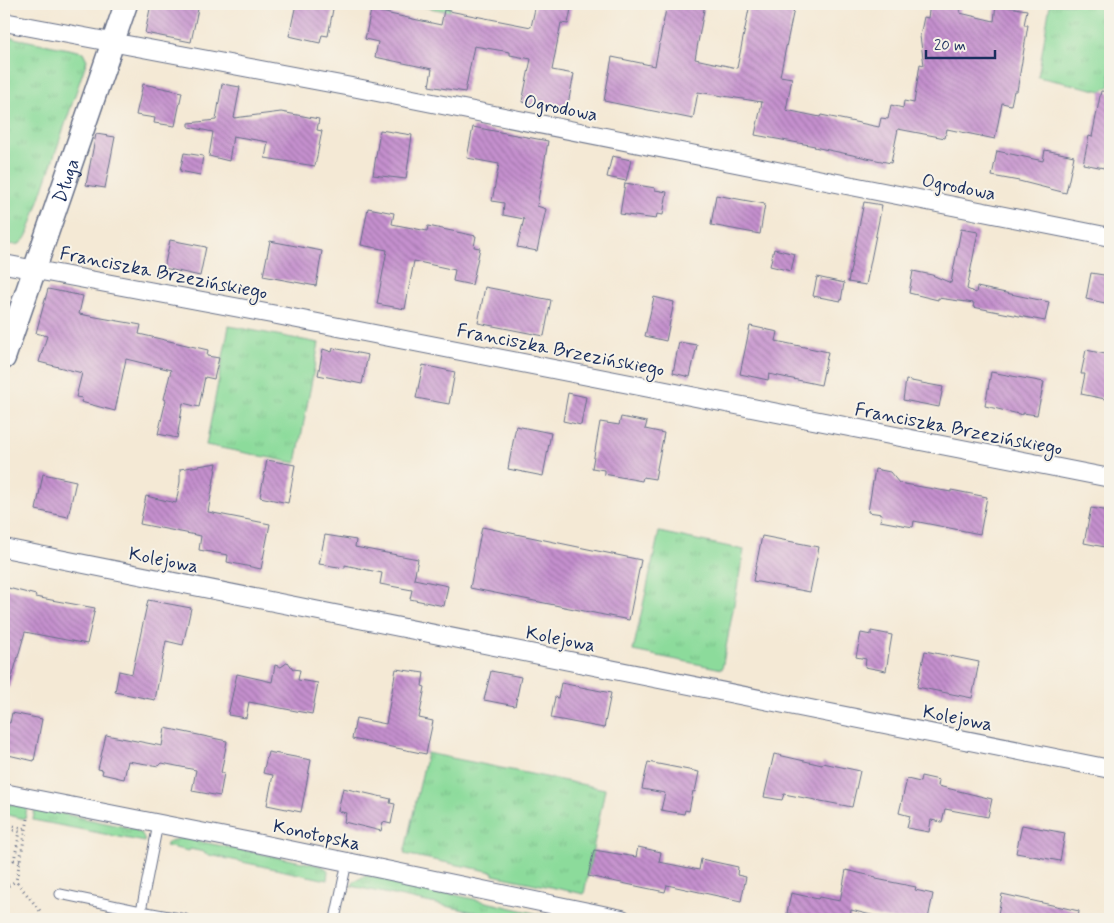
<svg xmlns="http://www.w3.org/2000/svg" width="1114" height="923" font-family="Mynerve,sans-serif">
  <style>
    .grass { fill: url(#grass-tufts); stroke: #54857c }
    .building { fill: url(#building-back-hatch) }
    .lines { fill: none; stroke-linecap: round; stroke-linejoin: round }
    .service-casing { stroke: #677088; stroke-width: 11 }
    .minor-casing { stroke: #677088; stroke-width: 20 }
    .tertiary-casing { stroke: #677088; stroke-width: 25 }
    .path { stroke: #677088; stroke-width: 3; stroke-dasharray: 1 4; stroke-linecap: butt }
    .service { stroke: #fff; stroke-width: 9 }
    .minor { stroke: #fff; stroke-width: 18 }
    .tertiary { stroke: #fff; stroke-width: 22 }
    .labels { text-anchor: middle; stroke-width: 4; stroke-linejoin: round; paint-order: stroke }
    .street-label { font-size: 19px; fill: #1b2f5e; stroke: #f7f3e8 }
  </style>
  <defs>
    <pattern id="grass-tufts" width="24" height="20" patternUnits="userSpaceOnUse" patternTransform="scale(1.25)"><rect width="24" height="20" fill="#8cdb9b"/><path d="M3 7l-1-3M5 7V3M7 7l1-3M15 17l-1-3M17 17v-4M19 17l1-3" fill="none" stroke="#78bc88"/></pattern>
    <pattern id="building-back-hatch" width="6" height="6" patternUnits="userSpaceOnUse" patternTransform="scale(1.25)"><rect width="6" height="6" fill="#c590ce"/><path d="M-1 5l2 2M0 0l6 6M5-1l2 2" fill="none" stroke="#9f76aa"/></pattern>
  </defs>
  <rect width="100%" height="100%" fill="#f7f3e8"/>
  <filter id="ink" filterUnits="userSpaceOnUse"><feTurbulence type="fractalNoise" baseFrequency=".02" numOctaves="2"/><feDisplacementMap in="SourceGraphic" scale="10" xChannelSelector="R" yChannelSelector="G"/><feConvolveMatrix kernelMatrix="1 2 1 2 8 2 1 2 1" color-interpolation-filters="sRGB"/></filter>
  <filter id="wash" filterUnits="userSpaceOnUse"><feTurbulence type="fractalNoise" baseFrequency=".0096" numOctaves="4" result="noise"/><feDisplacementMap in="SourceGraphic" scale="20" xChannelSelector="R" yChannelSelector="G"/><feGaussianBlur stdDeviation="1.12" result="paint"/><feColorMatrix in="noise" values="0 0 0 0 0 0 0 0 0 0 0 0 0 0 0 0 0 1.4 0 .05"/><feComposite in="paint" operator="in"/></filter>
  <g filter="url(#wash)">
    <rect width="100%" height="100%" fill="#f4e9d5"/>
    <path class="grass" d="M410,4H451L450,12Z
      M1050,4H1110V86L1102,91L1038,77Z
      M9,37L83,52L87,60L28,233C22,246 17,246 4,243V68Z
      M229,326L319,343L296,463L206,445Z
      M659,532L744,550L722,669L633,651Z
      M427,753L605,789L584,894L493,875V872L404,854Z
      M4,803L27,807L25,819L4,814Z
      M35,808L134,829L142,834L145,842L33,820Z
      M182,838L322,866L327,869L328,871L327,880L205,854L204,852L190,849L189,851L165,846L170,841Z
      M365,876H373L560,919H507L351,886L355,881Z"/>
    <g id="blocks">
      <path class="building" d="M151,4H199L191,42L145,33Z
        M296,4H307L333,9L328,36L322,35L320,43L289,36Z
        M536,4H572L568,24L561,23L552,70L574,74L567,109L522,102L531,59L510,55V52L474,46L465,92L429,86L432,69L375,57L378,42L365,39L371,10L441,25L444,10L531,27Z
        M667,4H705L695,59L737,68L750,4H795L780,76L792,78L786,110L820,117L821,115L879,127L881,118L888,119L891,105L903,108L904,101L914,103L920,64L924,65L920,36L924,17L928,18L930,4H961L960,13L994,21L996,5L1027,10L1024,25H1028L1017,91H1014L1011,105L1002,103L995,139L947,129L945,138L898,129L891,163L814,147L815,146L755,135L762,102L698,92L693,119L604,101L612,57L655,66Z
        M143,84L182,92L175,126L154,123L155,118L136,115Z
        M222,84L240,87L234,118L281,112L319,119L317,130L322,131L315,166L265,158L268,142L233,136L229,161L209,156L213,132L189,127V123L216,120Z
        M1101,91L1110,92V163L1105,162L1104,168L1083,164L1089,136L1092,137Z
        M473,127L548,141L537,206L546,209L537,251L517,247L524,219L503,215L504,203L492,201L499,164L467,158Z
        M380,130L412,135L406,179L373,175Z
        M96,134L115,137L105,188L86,185Z
        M1045,150L1074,156L1066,193L1019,181L992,176L997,151L1043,161Z
        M184,153L203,156L200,175L180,171Z
        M612,156L631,160L626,181L607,177Z
        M625,183L655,188V190L667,192L663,215L657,214L656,219L620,214Z
        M716,195L765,204L760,234L711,225Z
        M864,202L882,205L866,285L848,282Z
        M368,208L394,213L392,224L427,231L428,226L476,236L474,247L480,248L472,285L453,281L455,270L414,261L405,309L377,304L387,250L361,245Z
        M961,229L978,232L967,289L976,293L977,287L1049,302L1045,321L973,307L974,303L938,298V300L909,293L913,271L932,275L951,283Z
        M170,240L206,247L200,276L164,268Z
        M270,241L322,251L316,286L263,276Z
        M774,249L795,254L791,271L770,266Z
        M1091,273L1110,276V304L1086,299Z
        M817,277L844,283L841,301L813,296Z
        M485,287L551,300L544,336L478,323Z
        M48,289L83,296L79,314L141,325L139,334L208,350L207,356L219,358L214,379L205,377L199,407L183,403L177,438L158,434L166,400L164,399L171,370L126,359L115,411L81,402L82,398L76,397L82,373L39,362L47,336L36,333Z
        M654,297L674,302L666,341L645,336Z
        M750,326L778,332L776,341L828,352L821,385L769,374L768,380L740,374Z
        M679,342L697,345L690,377L673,373Z
        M333,348L368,355L362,384L318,375L323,349L332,352Z
        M1086,350L1110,355V400L1081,394L1085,374H1081Z
        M423,365L455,372L449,404L416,398Z
        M991,372L1044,382L1037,415L1023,413V415L985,406Z
        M906,380L943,387L939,407L903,400Z
        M568,393L586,397L581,425L563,421Z
        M621,417L647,422L645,429L664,433L655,479L643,477L642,481L604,474V470L592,468L600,422L619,425Z
        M516,426L551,433L543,476L508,469Z
        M267,460L295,465L288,503L260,497Z
        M217,463L208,512L270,524L261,569L227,562L228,555L199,550L201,536L140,524L146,496L176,503L180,482V469Z
        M875,469L890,472L899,483L951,492V490L987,497L980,534L914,521L913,527L880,521L882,514L868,512Z
        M43,474L76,481L68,517L36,510Z
        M1091,508L1110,511V548L1084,543Z
        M482,527L641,560L629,620L470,588Z
        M325,535L356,540L355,547L418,559L414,579L448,586L444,606L410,599L412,590L380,584L382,573L345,565V568L319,564Z
        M762,536L819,547L810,592L753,581Z
        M4,587L36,595L35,597L95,608L87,644L25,632L9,688L4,687Z
        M148,600L191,608L183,645L166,641L155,700L115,692L119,671L132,674Z
        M871,631L892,635L886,671L865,667L866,659L856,657L861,633L871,635Z
        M925,651L979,662L972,698L917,687Z
        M288,662L293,669L300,670L298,680L318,683L312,714L249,702L246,718L228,715L237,674L272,682L275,665L281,667Z
        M396,669L424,673L422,686L425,687L419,718L433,721L426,754L352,739L356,718L386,724Z
        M491,671L521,677L515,706L484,700Z
        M561,683L611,693L604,728L551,718L555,697L558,698Z
        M12,713L42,719L34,761L4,754V722L10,723Z
        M165,728L227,741L221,773H224L220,796L192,791L196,770L162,763L159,766L128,761L124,779L102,774L103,770L98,769L106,735L162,746Z
        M268,752L311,760L301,812L267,805L273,775L263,773Z
        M774,754L822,765L823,763L860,771L852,807L784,794L782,800L764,797Z
        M648,762L699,772L695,792L693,791L689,811L685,810L684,814L661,810L665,793L642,789Z
        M921,776L939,780L938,786L992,799L988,817L945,809L942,822L931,820L929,832L907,828L910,816L899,813L907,779L920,782Z
        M343,788L391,799L390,803L395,804L391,824L383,822L381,831L344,822L346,813L338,811Z
        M1022,825L1065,833L1060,861L1016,853Z
        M638,847L661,852L659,862L699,870L701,859L738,867L737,875L746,877L741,901L667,885L665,892L588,876L594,850L636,857Z
        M846,870L876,877V879L916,887L915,890L933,894L928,919H887L851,910L850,919H819L787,913L791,893L818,899L819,897L840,901Z
        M1002,894L1079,911L1078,919H997Z"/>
    </g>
  </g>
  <g filter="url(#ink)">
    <use href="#blocks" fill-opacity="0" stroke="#677088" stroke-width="1"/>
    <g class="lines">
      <g class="service-casing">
        <path id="service" d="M60,894L141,911L158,824
          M141,911L185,919
          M335,919L347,862"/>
      </g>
      <g class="minor-casing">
        <path id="minor" d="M4,22L357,88L1110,237
          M4,264L277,315L1110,478
          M4,548L1110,769
          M4,793L251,842L622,919"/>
      </g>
      <g class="tertiary-casing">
        <g id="tertiary">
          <path id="s1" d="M4,358L126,4"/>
        </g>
      </g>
      <path class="path" d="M28,819L16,881L41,912
        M4,824L27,829
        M4,828L20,832L14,860L20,861
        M4,888L16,881"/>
      <use href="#service" class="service"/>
      <use href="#minor" class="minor"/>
      <use href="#tertiary" class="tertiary"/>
    </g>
  </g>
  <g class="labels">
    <g class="street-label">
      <text transform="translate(561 107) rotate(11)" y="7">Ogrodowa</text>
      <text dy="7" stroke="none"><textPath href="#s1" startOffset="188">Długa</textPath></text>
      <text transform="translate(959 186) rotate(11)" y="7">Ogrodowa</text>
      <text transform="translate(164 272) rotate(11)" y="7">Franciszka Brzezińskiego</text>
      <text transform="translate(561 349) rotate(11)" y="7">Franciszka Brzezińskiego</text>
      <text transform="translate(959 428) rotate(11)" y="7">Franciszka Brzezińskiego</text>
      <text transform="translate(164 559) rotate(11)" y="7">Kolejowa</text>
      <text transform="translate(561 638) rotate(11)" y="7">Kolejowa</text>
      <text transform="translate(958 717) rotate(11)" y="7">Kolejowa</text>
      <text transform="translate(317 834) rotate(12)" y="7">Konotopska</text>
    </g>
  </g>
  <rect width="1114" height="923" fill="none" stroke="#f7f3e8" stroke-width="20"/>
  <path d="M926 50v8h69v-8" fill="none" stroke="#1b2f5e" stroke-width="2.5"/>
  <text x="934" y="50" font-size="15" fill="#1b2f5e" stroke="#f7f3e8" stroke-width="4" paint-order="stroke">20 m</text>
</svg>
